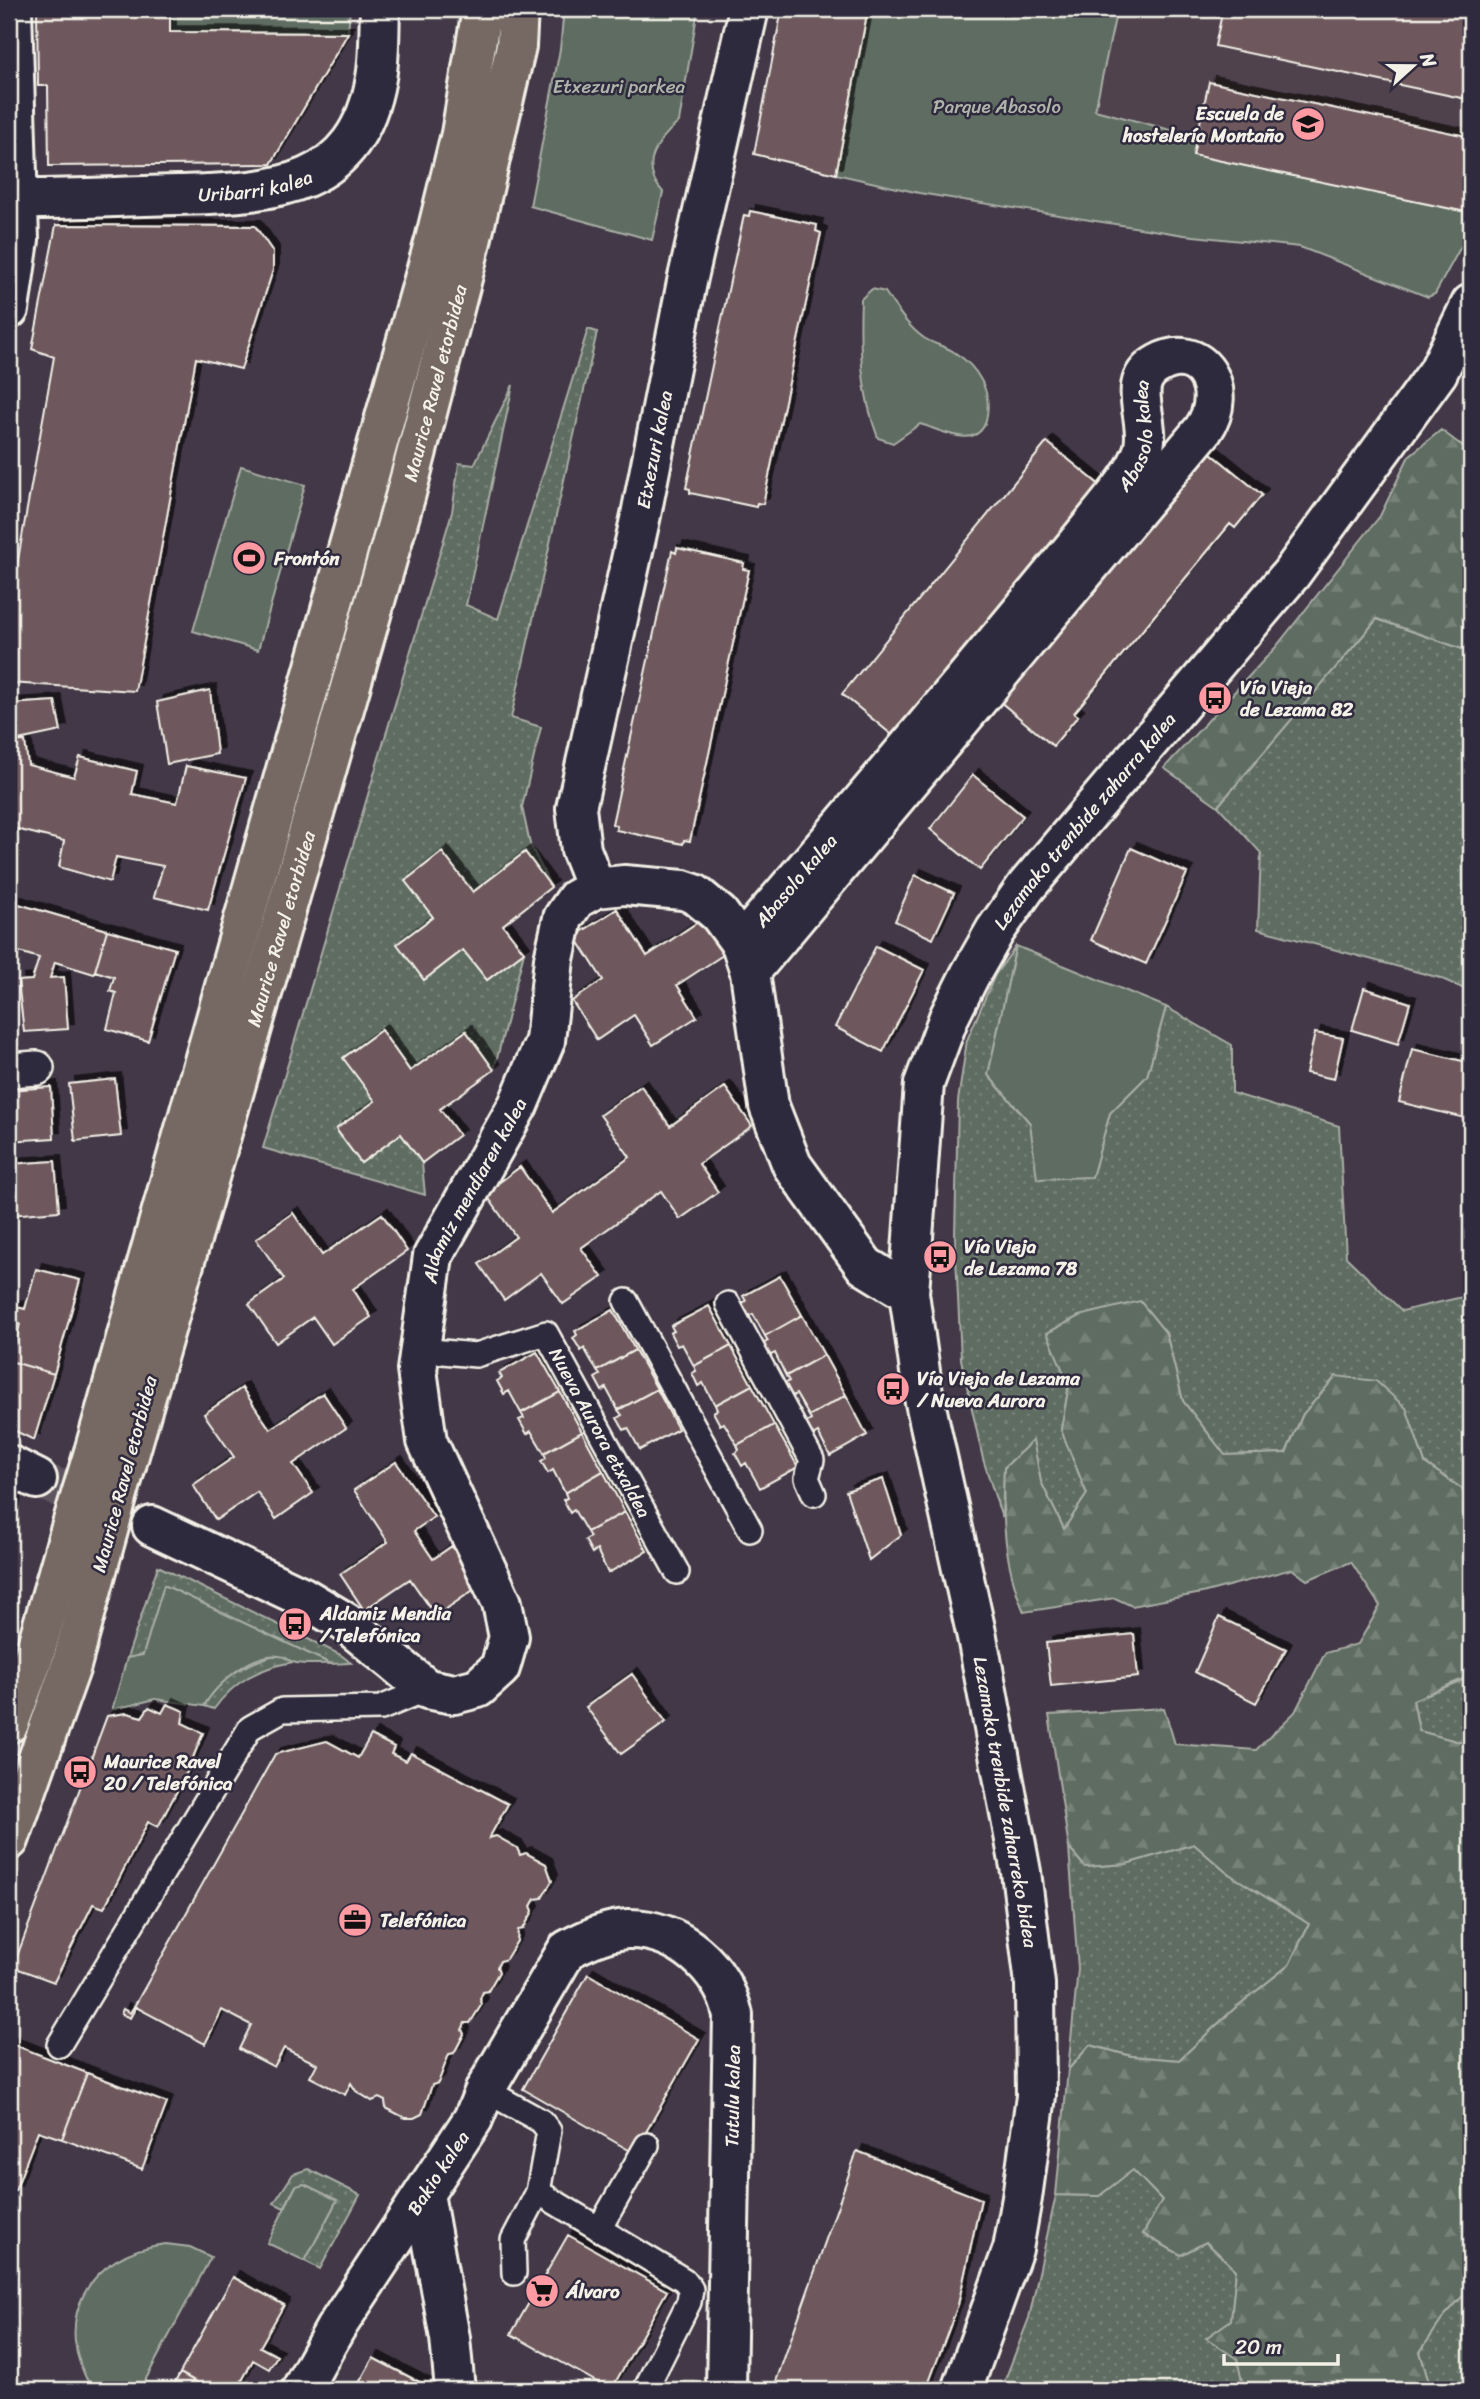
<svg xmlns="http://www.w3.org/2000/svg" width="1480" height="2399" font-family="Sriracha,sans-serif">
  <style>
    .built { fill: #4f424e }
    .grass { fill: url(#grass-dots); stroke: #a9aea5; stroke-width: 2 }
    .forest { fill: url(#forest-firs); stroke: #a9aea5; stroke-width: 2 }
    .green { fill: #5e6c62; stroke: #a9aea5; stroke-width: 2 }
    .building { fill: #6e595d; stroke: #f4f1e8; stroke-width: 2; filter: url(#shadow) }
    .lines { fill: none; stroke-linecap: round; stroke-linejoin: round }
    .minor-tunnel { stroke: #5d545f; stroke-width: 38; stroke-dasharray: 38 19; stroke-linecap: butt }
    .service-casing { stroke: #f4f1e8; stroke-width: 28 }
    .pedestrian-casing { stroke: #f4f1e8; stroke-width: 38 }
    .minor-casing { stroke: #f4f1e8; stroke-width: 44 }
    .primary-casing { stroke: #f4f1e8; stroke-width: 44 }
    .service { stroke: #2f2a3d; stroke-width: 23 }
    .pedestrian { stroke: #2f2a3d; stroke-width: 33 }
    .minor { stroke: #2f2a3d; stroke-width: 38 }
    .primary { stroke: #766964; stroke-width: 38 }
    .primary-bridge-casing { stroke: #f4f1e8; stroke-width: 44; stroke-linecap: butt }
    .primary-bridge { stroke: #766964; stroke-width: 38 }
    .labels { text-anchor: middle; stroke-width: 5; stroke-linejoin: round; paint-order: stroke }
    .park-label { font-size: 19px; fill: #b0b5ac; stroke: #2f2a3d }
    .poi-label { font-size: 19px; font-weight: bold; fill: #f4f1e8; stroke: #2f2a3d; text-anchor: start }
    .street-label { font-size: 19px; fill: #f4f1e8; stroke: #2f2a3d }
  </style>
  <defs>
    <pattern id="grass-dots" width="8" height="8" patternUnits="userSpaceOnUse" patternTransform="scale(1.75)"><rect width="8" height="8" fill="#5e6c62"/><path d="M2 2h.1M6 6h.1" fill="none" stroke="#768178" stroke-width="1.8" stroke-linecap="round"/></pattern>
    <pattern id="forest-firs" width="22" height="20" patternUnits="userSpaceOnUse" patternTransform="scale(1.75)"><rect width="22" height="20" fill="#5e6c62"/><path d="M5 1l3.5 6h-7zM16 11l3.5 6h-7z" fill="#768178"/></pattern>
    <filter id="shadow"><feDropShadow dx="6" dy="-6" stdDeviation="0" flood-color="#0009"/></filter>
  </defs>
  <rect width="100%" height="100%" fill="#423847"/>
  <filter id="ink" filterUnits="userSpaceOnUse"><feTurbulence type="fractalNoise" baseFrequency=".0143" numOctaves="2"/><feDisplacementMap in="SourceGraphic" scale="14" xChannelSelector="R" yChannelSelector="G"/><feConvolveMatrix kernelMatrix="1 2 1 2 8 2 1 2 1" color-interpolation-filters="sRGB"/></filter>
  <g filter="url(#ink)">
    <path class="built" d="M1117,9H1471V213L1193,155L1094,110Z"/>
    <path class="grass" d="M588,329L597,332L511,718L541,727L522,807L530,844L551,887L525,853L473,892L442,852L405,881L433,917L398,944L424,980L463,950L487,980L524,952L494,1070L466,1031L410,1071L381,1030L344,1057L375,1101L336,1130L361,1163L401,1134L422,1163L425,1195L263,1148L452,512L459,463L474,465L513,385L466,605L498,619Z
      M1377,619L1471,652V707L1463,722L1471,727V992L1440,978L1258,929L1261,853L1218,806Z
      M1016,946L988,1075L1030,1123L1092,1176L1110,1113L1147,1076L1166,1007L1232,1045V1093L1339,1126L1346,1257L1402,1311L1471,1295V1513L1462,1489L1425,1463L1406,1408L1303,1414L1286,1453L1225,1455L1183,1401L1166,1333L1069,1385L1061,1430L1087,1494L1064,1529L1041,1482L1033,1441L1004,1468L1002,1518L983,1459L961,1359L955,1236L958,1101L967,1040L995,975Z
      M158,1566L341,1655L351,1663L331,1664L164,1586L143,1655L127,1658Z
      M1471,1644V1745L1419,1731L1413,1700L1470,1677Z
      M271,1656H284L293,1662C259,1668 234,1681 214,1709L204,1706C219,1678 242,1666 271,1656Z
      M1194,1844L1226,1872L1309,1924L1289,1965L1234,2009L1179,2060L1131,2056L1090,2045L1068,2070L1078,1969L1069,1848L1085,1867L1126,1864Z
      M308,2169L360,2195L320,2269L305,2261L337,2200L296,2186L284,2208L274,2203L293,2174Z
      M1133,2169L1162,2200L1143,2234L1206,2242L1236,2270L1231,2320L1244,2390H1001L1029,2318L1056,2195L1099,2196Z
      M1471,2287V2390H1431L1420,2352L1445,2315Z"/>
    <path class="forest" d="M1441,430L1465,448L1467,488L1471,490V652L1377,619L1218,806L1164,768L1275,648L1380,516L1409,456Z
      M1140,1301L1166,1333L1183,1401L1225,1455L1286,1453L1303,1414L1336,1376L1376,1381L1406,1408L1425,1463L1462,1489L1471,1513L1470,1676L1413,1700L1419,1731L1471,1745V2287L1445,2315L1420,2352L1431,2390H1244L1237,2359L1206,2338L1231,2320L1236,2270L1206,2242L1181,2255L1143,2234L1162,2200L1133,2170L1099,2196L1056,2195L1068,2070L1090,2045L1131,2056L1179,2060L1234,2009L1289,1965L1309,1924L1226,1872L1194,1844L1126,1864L1085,1867L1069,1848L1049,1715L1164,1708L1175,1744L1256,1750L1295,1712L1325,1653L1358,1644L1380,1606L1351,1562L1307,1580L1292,1569L1202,1593L1132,1606L1115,1598L1024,1612C1004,1565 1002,1518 1004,1468L1033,1440L1041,1482L1064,1529L1087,1494L1061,1430L1069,1385L1047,1333L1079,1316Z"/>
    <path class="green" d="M170,9H350L348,33L170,32Z
      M564,9H698L679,122C656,141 639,167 663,192L652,240L530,206L560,49Z
      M868,9H1117L1095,110L1197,137L1194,155L1471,213V228L1435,294L1428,297L1300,247L1184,235L919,193L836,174Z
      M872,289L885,292C897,309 907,326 924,338C933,344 945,346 954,352C978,367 993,392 986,420C978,452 939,429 920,424L893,443L878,438C861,393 859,347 861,299Z
      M241,466L305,485L258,650L193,631Z
      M1016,946L1166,1007L1147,1076L1110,1113L1092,1177L1037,1179L1030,1123L988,1075Z
      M164,1585L331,1664C320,1663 304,1666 293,1662C289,1661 287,1658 284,1657C256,1648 216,1684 204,1706L155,1699L112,1710L127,1658L143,1655Z
      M304,2184L337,2200L305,2261L267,2243L296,2186Z
      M166,2244L190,2247L211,2257L140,2390H93C49,2322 88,2252 166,2244Z"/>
    <path class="building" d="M37,9H170V32L348,33L271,164L49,166L48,86H38Z
      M782,9H868L836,174L754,154Z
      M1223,9H1471V100L1215,46Z
      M1209,82L1471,137V213L1193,155Z
      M750,211L817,225L816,231L821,233L763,504L757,503L756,507L690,493V489L686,488L744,215L749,216Z
      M56,225L255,226L273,252V270L241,369L196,358L135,691L9,683V610L54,357L32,349Z
      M1047,442L1102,487L897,739L842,694Z
      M1206,449L1262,495L1235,528L1230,524L1074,713L1078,716L1053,746L998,700Z
      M677,548L744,563L743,569L749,570L690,841L684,840L683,844L616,830L617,826L612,824L672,551L676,553Z
      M210,690L217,754L167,764L157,702Z
      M55,701L61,731L9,742V704Z
      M25,741L28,765L74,777L80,757L137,771L132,794L177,803L186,766L246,778L208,910L154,897L163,866L116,857L110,882L59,867L64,841L16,829L9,854V742Z
      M973,775L1023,816L980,870L930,829Z
      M1131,848L1187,873L1146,964L1091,940Z
      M442,852L473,892L525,852L551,887L503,925L524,952L487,980L463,950L424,980L397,944L433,917L405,881Z
      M915,875L954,893L933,939L895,921Z
      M15,903L107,930L94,974L55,962L50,978L64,977L68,1029L24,1032L18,981L32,980L39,958L9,949V924Z
      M617,909L647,956L704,918L726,953L677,985L697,1017L653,1045L634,1015L597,1040L572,1001L603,980L575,936Z
      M107,930L175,949L148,1041L107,1029L116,993L110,991L114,977L95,971Z
      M876,946L924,970L883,1052L835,1027Z
      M1364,988L1410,1003L1398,1044L1352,1030Z
      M381,1030L410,1071L466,1031L494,1070L440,1109L459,1135L422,1163L401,1134L361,1163L336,1129L375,1101L343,1058Z
      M1315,1033L1343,1038L1334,1079L1306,1073Z
      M1412,1049L1471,1063V1091L1465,1118L1399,1102Z
      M115,1079L121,1136L75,1141L69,1084Z
      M641,1086L670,1126L725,1087L752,1126L699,1164L718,1192L680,1219L661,1191L581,1248L602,1277L563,1304L541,1273L504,1300L479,1264L516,1237L485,1193L520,1167L552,1213L630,1157L600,1115Z
      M51,1087L54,1138L9,1141V1090Z
      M55,1161L59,1211L9,1215V1164Z
      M293,1213L322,1255L382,1214L407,1251L353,1289L371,1317L332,1344L313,1317L276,1343L249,1304L284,1279L256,1239Z
      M36,1269L80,1280L54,1374L10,1361L20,1324L9,1318L13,1306L25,1309Z
      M780,1276L802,1315L765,1336L753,1314L748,1316L741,1303L746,1301L743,1296Z
      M709,1306L731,1346L694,1366L682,1344L677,1346L670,1333L674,1331L671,1326Z
      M613,1310L635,1350L597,1371L584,1348L581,1351L573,1338L577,1335L575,1331Z
      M802,1315L824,1355L786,1376L775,1353L769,1356L763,1344L768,1341L765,1336Z
      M731,1346L752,1385L715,1405L703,1383L698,1386L692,1373L696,1371L694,1366Z
      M635,1350L657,1389L618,1410L606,1388L602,1391L595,1378L600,1375L597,1371Z
      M537,1352L560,1392L521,1413L509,1391L504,1394L497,1381L502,1378L499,1373Z
      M824,1355L846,1395L809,1416L796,1394L792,1396L785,1383L789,1381L786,1376Z
      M10,1361L54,1374L34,1440L9,1428Z
      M752,1385L774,1425L737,1445L724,1423L720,1425L713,1412L717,1410L715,1405Z
      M242,1388L270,1429L323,1393L346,1428L293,1464L313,1493L276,1519L257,1492L216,1520L193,1485L234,1457L204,1414Z
      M657,1389L678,1429L640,1450L628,1428L624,1430L617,1418L622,1415L618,1410Z
      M560,1392L582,1432L544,1453L531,1431L527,1434L519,1420L524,1418L521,1413Z
      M846,1395L867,1435L830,1456L818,1433L813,1436L806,1423L811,1420L809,1416Z
      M774,1425L798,1467L760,1488L746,1463L742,1466L735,1453L739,1450L737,1445Z
      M582,1432L603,1471L565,1493L553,1470L548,1473L541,1461L546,1458L544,1453Z
      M396,1462L434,1517L414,1531L433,1559L452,1546L479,1586L436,1616L410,1579L364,1610L340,1574L388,1542L354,1490Z
      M603,1471L625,1512L587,1532L574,1510L570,1513L563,1500L567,1498L565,1493Z
      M883,1479L901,1535L869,1560L846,1491Z
      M9,1497L16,1500L9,1526Z
      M625,1512L647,1551L608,1573L597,1550L592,1553L585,1540L590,1537L587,1532Z
      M1219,1617L1286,1649L1256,1703L1195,1672Z
      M1134,1634L1138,1677L1051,1686L1046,1643Z
      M632,1674L666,1722L621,1754L586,1707Z
      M167,1704L184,1711L182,1723L203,1733L188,1770L158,1827L148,1822L104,1908L93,1904L54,1982L13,1967L107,1716L127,1713L142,1717L149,1707L162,1713Z
      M371,1735L394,1747L391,1754L406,1761L411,1753L508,1804L489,1838L496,1836L517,1848L520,1855L526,1853L546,1864L552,1881L542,1898L535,1899L531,1906L533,1911L523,1929L518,1930L517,1941L506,1959L500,1961L497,1967L499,1972L488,1991L483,1992L480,1999L482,2004L470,2023H465L462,2030L464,2034L454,2053L449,2054L438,2083L432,2085L422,2114L414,2118H405L386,2108L385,2101L379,2098L372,2101L356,2091L351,2083L345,2095L310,2077L317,2064L284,2048L274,2067L239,2049L251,2025L222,2010L205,2044L136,2007L130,2018L121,2014L123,2009L130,2013L135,2005L275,1754L327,1741L358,1758Z
      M588,1974L699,2039L634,2153L523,2089Z
      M9,2043L87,2073L62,2139L38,2131L15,2191L9,2189Z
      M87,2073L167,2103L142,2169L62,2139Z
      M857,2151L981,2199L958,2305L926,2390H773Z
      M568,2235L667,2291L611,2390L511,2334Z
      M233,2277L284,2305L260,2347L277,2356L269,2369L253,2360L237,2390H211L180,2373Z
      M373,2358L425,2385L422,2390H355Z
      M180,2373L211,2390H171Z"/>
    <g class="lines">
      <path class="minor-tunnel" d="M37,1479L152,1526"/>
      <g class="service-casing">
        <g id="service">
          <path d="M626,1301L750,1530"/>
          <path d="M728,1304L812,1460L807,1478L814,1494"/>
          <path id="s1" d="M420,1350L476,1355L546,1333L677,1572"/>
          <path d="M59,2045L250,1728L282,1710L381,1708L427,1689"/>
          <path d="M485,2090L541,2121L549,2131L538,2192L513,2240L514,2273"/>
          <path d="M538,2192L684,2280L691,2289L689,2302L645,2390"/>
          <path d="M599,2229L647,2145"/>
        </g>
      </g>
      <g class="pedestrian-casing">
        <path id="pedestrian" d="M9,1070L37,1068"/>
      </g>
      <g class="minor-casing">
        <g id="minor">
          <path id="s2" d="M9,199C65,200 123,196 179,195C272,192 356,191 376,78C380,56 379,31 380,9"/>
          <path d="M9,309L19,240L12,9"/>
          <path id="s3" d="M596,888L581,850L576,808L641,515L687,282L749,9"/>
          <path id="s4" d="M741,944C865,799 989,653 1109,504C1122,488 1136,471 1143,451C1153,420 1123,383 1158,364C1200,340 1231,390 1203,430L750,972"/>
          <path d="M9,1465L37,1479"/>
          <path id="s5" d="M152,1526L303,1597L345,1622L427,1689L454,1694L478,1688L500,1668L509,1637L502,1603L427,1441L417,1370L433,1256L518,1105L545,1041L554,959L563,918L576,899L596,888L624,885L683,890L695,894L719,914L741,944L750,972L769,1106L792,1165L865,1266L909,1293"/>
          <path d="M424,2194L450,2338L455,2390"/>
          <path id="s6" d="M301,2390L335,2329L473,2119L485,2090L567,1950C585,1940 606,1930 628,1929C679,1928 723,1968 733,2015L726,2390"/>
          <path id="s7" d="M962,2390L1013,2249L1022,2198L1036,2096L1035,1984L1021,1872L977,1637L923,1393L909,1293L924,1084L949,1017L970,975L995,931L1026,887L1291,574L1438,372L1471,304"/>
        </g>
      </g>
      <g class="primary-casing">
        <g id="primary">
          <path d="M94,1452L435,240L461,134L482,9"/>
          <path id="s8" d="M127,1462L405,497L466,263L516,46L518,9"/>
          <path d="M9,1723L34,1656L67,1541"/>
          <path d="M9,1840L71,1666L102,1552"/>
        </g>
      </g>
      <use href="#service" class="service"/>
      <use href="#pedestrian" class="pedestrian"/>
      <use href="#minor" class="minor"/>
      <use href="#primary" class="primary"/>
      <g class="primary-bridge-casing">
        <path id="primary-bridge" d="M67,1541L94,1452
          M102,1552L127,1462"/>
      </g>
      <use href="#primary-bridge" class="primary-bridge"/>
    </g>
  </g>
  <defs>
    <g id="university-disc" transform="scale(1.75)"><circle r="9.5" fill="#ff9aa2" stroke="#2f2a3d"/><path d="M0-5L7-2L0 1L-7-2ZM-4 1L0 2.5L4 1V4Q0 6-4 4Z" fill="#111"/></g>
    <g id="stadium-disc" transform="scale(1.75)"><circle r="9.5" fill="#ff9aa2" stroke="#2f2a3d"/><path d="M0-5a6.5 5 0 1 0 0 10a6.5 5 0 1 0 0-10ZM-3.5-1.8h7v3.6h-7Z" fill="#111"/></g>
    <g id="bus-disc" transform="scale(1.75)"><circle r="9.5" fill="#ff9aa2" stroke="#2f2a3d"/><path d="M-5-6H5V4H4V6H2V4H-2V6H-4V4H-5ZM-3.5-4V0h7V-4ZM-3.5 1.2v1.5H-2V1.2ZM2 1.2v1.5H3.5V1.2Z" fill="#111"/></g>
    <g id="office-disc" transform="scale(1.75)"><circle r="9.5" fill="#ff9aa2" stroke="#2f2a3d"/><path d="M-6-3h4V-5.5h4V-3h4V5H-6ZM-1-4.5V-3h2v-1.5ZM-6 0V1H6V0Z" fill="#111"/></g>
    <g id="supermarket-disc" transform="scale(1.75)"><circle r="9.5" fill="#ff9aa2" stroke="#2f2a3d"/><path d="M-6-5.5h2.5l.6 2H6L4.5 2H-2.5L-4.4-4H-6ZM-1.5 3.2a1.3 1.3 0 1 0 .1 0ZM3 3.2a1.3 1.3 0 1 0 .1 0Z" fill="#111"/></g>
  </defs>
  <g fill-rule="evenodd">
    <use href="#university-disc" x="1308" y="124"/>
    <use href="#stadium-disc" x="249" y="558"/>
    <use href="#bus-disc" x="1215" y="698"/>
    <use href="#bus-disc" x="940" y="1257"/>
    <use href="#bus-disc" x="893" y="1389"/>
    <use href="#bus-disc" x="295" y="1624"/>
    <use href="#bus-disc" x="80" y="1772"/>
    <use href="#office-disc" x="355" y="1920"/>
    <use href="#supermarket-disc" x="542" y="2291"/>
  </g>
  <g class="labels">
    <g class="park-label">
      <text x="619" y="93">Etxezuri parkea</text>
      <text x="997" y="113">Parque Abasolo</text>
    </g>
    <g class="poi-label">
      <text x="1284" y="120" text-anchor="end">Escuela de<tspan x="1284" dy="22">hostelería Montaño</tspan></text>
      <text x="274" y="565">Frontón</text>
      <text x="1240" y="694">Vía Vieja<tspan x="1240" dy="22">de Lezama 82</tspan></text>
      <text x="964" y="1253">Vía Vieja<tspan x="964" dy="22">de Lezama 78</tspan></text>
      <text x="917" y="1385">Vía Vieja de Lezama<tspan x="917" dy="22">/ Nueva Aurora</tspan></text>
      <text x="320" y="1620">Aldamiz Mendia<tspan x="320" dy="22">/ Telefónica</tspan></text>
      <text x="104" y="1768">Maurice Ravel<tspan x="104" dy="22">20 / Telefónica</tspan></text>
      <text x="380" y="1927">Telefónica</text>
      <text x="566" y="2298">Álvaro</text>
    </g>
    <g class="street-label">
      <text dy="7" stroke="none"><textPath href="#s2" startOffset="247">Uribarri kalea</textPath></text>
      <text dy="7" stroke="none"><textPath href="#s8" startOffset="1122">Maurice Ravel etorbidea</textPath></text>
      <text dy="7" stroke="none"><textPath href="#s4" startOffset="651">Abasolo kalea</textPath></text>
      <text dy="7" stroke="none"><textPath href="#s3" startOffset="450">Etxezuri kalea</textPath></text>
      <text dy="7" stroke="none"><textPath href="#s7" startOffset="1640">Lezamako trenbide zaharra kalea</textPath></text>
      <text dy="7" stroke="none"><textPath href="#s4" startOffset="84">Abasolo kalea</textPath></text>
      <text dy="7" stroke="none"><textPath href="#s8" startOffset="555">Maurice Ravel etorbidea</textPath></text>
      <text dy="7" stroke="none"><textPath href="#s5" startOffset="912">Aldamiz mendiaren kalea</textPath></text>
      <text dy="7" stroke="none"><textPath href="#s1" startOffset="243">Nueva Aurora etxaldea</textPath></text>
      <text transform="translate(124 1474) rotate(-75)" y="7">Maurice Ravel etorbidea</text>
      <text transform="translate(1006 1802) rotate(80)" y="7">Lezamako trenbide zaharreko bidea</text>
      <text transform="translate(732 2096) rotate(-89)" y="7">Tutulu kalea</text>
      <text dy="7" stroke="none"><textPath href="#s6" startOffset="257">Bakio kalea</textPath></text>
    </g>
  </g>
  <rect width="1480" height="2399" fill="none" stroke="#2f2a3d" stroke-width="35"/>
  <rect x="18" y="18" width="1445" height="2364" fill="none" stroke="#f4f1e8" stroke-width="2.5" filter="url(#ink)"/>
  <g transform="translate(1413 66) rotate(69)" stroke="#2f2a3d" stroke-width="5" paint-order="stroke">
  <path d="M0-5L12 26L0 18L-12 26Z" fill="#f4f1e8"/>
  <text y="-10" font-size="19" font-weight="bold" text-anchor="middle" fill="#f4f1e8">N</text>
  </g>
  <path d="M1224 2354v10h114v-10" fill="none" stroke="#f4f1e8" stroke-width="3.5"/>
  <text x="1235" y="2354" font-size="21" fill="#f4f1e8" stroke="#2f2a3d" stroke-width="5" paint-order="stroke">20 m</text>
</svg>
